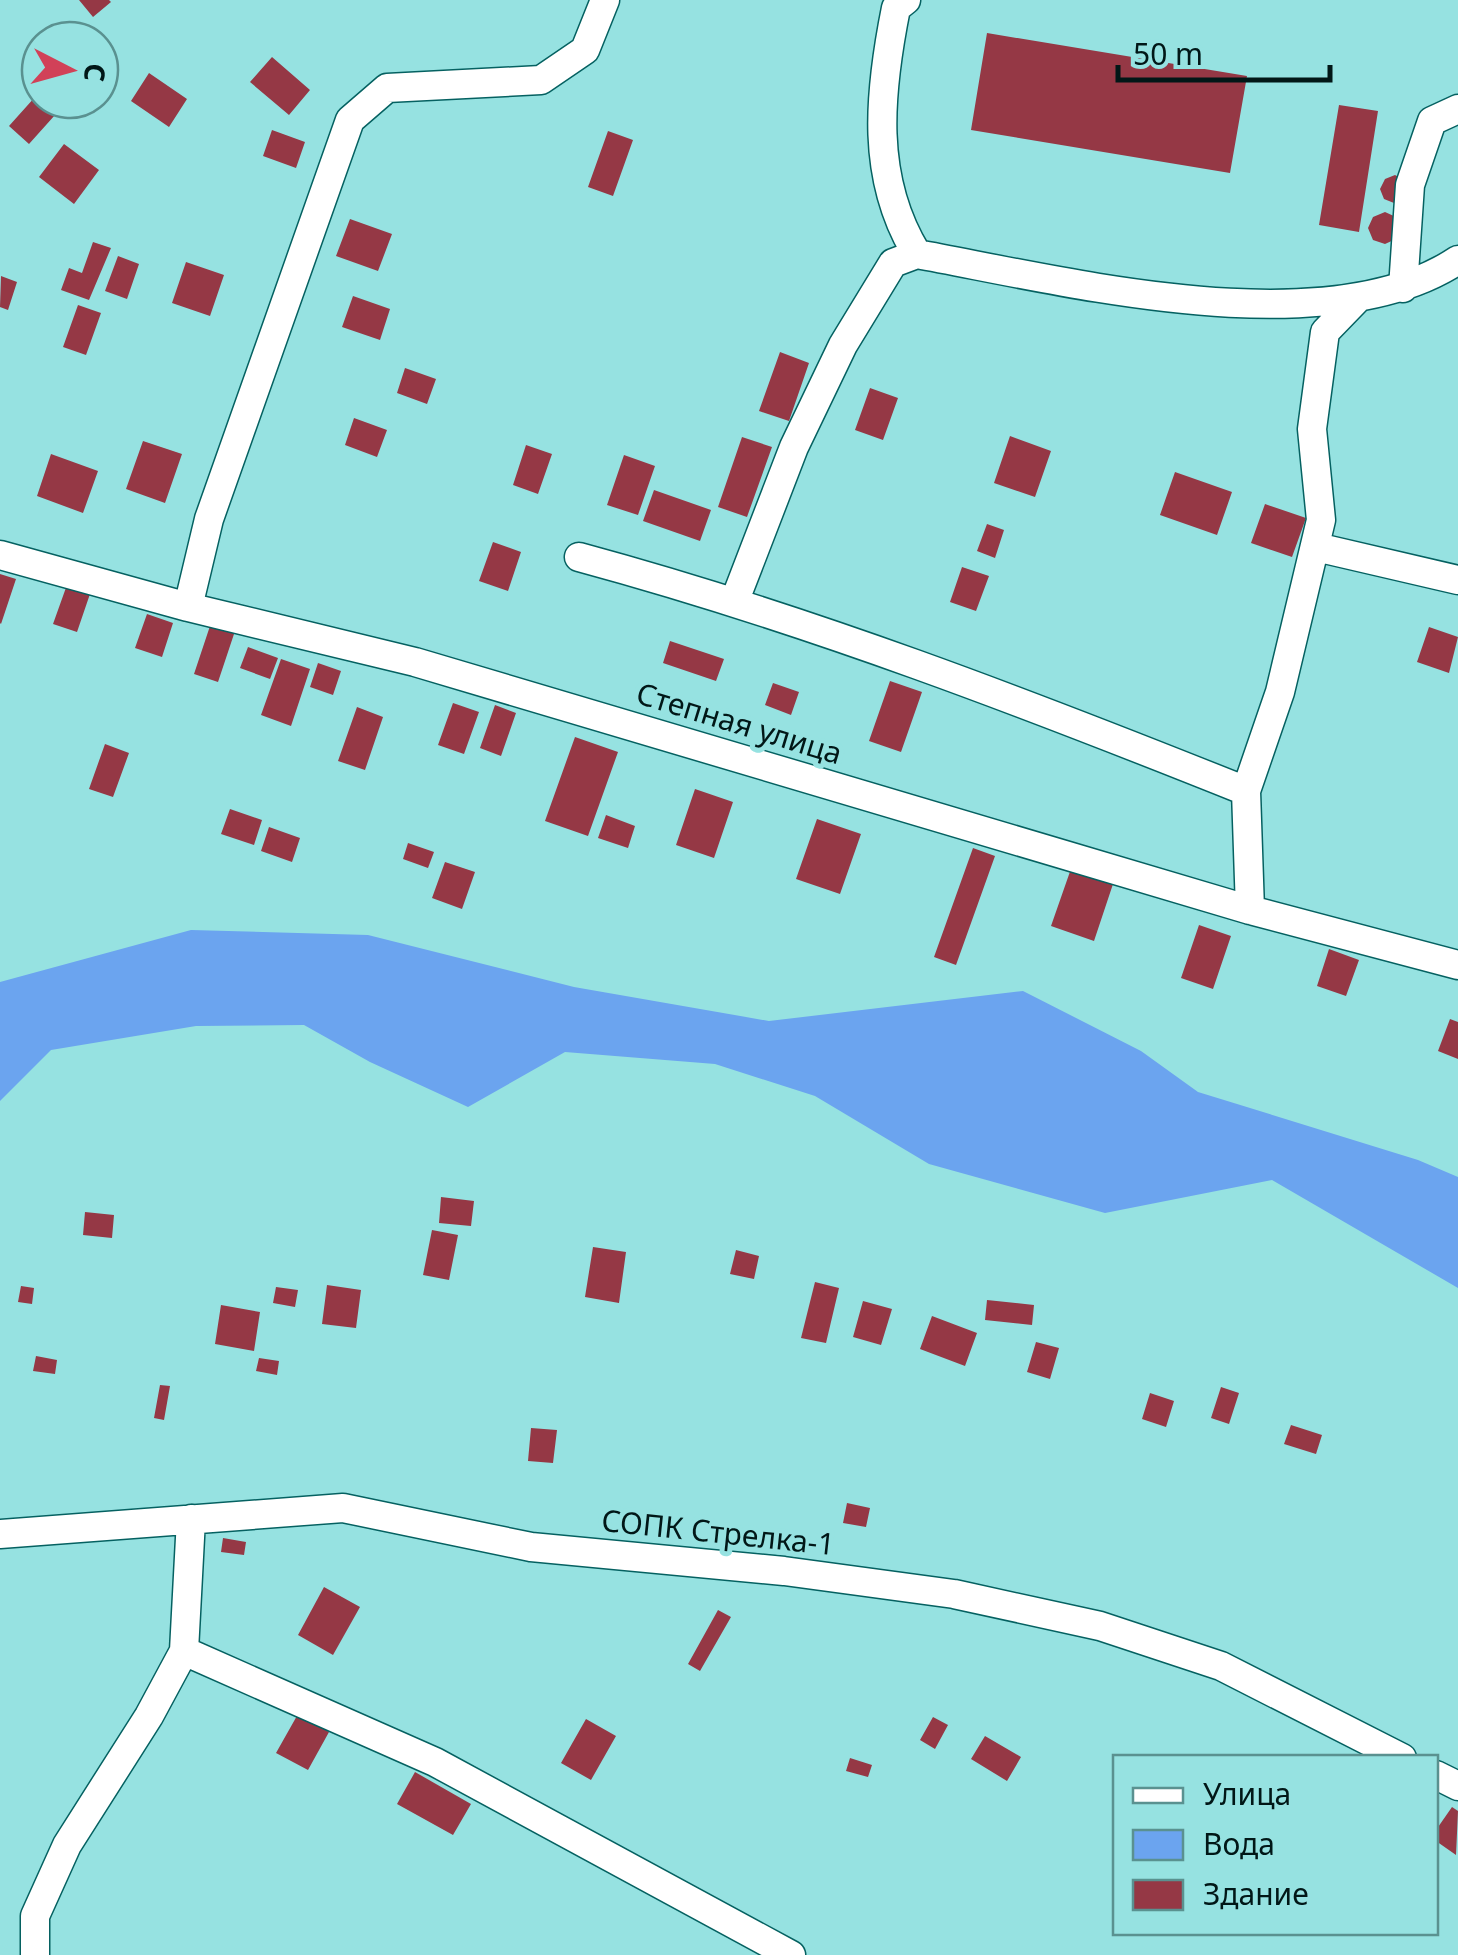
<svg xmlns="http://www.w3.org/2000/svg" width="1458" height="1955" font-family="'Noto Sans',sans-serif">
  <style>
    .water { fill: #6ba4ef }
    .building { fill: #953845 }
    .lines { fill: none; stroke-linecap: round; stroke-linejoin: round }
    .minor-casing { stroke: #056161; stroke-width: 31 }
    .minor { stroke: #fff; stroke-width: 28 }
    .labels { text-anchor: middle; stroke-width: 10; stroke-linejoin: round; paint-order: stroke }
    .street-label { font-size: 30px; fill: #011717; stroke: #96e2e1 }
  </style>
  <rect width="100%" height="100%" fill="#96e2e1"/>
  <path class="water" d="M191,930L368,935L574,987L769,1021L1023,991L1141,1051L1198,1092L1418,1160L1458,1177V1288L1272,1180L1105,1213L929,1164L815,1096L715,1064L565,1052L468,1107L370,1062L304,1025L196,1026L51,1050L0,1101V982Z"/>
  <path class="building" d="M79,0H109L111,2L93,17Z
    M987,33L1247,76L1230,173L971,130Z
    M272,57L310,90L289,115L250,82Z
    M149,73L187,99L169,127L131,101Z
    M35,97L55,115L29,144L9,126Z
    M1339,105L1378,111L1359,232L1319,225Z
    M272,130L305,142L296,168L263,156Z
    M608,131L633,140L613,196L588,187Z
    M64,144L99,170L74,204L39,177Z
    M1395,175L1404,180V199L1394,203L1384,199L1380,189L1385,179Z
    M1385,212L1396,217V239L1385,244L1373,240L1368,228L1373,217Z
    M350,219L392,234L378,271L336,256Z
    M93,242L111,248L89,300L61,290L69,268L82,273Z
    M118,256L139,264L127,299L105,291Z
    M186,262L224,275L210,316L172,303Z
    M1,276L17,282L8,310L0,307Z
    M353,296L390,309L380,340L342,327Z
    M78,305L101,313L86,355L63,347Z
    M780,352L809,363L789,421L759,411Z
    M405,368L436,379L427,404L397,393Z
    M870,388L898,398L883,440L855,430Z
    M354,418L387,430L377,457L345,445Z
    M1010,436L1051,451L1035,497L994,483Z
    M742,437L772,447L747,517L718,507Z
    M143,441L182,454L165,503L126,489Z
    M526,445L552,454L538,494L513,485Z
    M51,454L98,471L83,513L37,496Z
    M624,455L655,466L638,515L607,505Z
    M1175,472L1232,492L1217,535L1160,515Z
    M654,490L711,510L700,541L643,521Z
    M1265,504L1306,518L1292,557L1251,543Z
    M987,524L1004,530L995,558L977,551Z
    M493,542L521,552L508,591L479,581Z
    M962,567L989,576L976,611L950,602Z
    M0,574L16,579L1,624L0,623Z
    M68,582L91,591L77,632L53,624Z
    M147,614L173,623L162,657L135,648Z
    M211,623L235,631L218,682L194,674Z
    M1429,627L1458,637L1449,673L1417,662Z
    M670,641L724,659L716,681L663,663Z
    M248,647L278,658L270,679L240,668Z
    M281,659L310,669L291,726L261,715Z
    M318,663L341,671L333,695L310,687Z
    M890,681L922,692L901,752L869,741Z
    M773,683L799,692L791,715L765,705Z
    M453,703L479,712L464,754L438,745Z
    M495,705L516,713L501,756L480,748Z
    M357,707L383,717L365,770L338,761Z
    M575,737L618,752L588,836L545,821Z
    M105,744L129,753L113,797L89,789Z
    M695,789L733,802L714,858L676,845Z
    M230,809L262,820L254,845L221,834Z
    M606,815L635,826L628,848L598,838Z
    M817,819L861,834L840,894L796,879Z
    M269,827L300,838L292,862L261,851Z
    M408,843L434,852L428,868L403,859Z
    M973,848L995,856L956,965L934,957Z
    M445,862L475,872L462,909L432,898Z
    M1073,863L1115,878L1094,941L1051,926Z
    M1199,925L1231,936L1213,989L1181,978Z
    M1329,949L1359,960L1346,996L1317,986Z
    M1450,1019L1458,1022V1059L1438,1051Z
    M441,1197L474,1201L471,1226L439,1223Z
    M85,1212L114,1215L112,1238L83,1235Z
    M432,1230L458,1235L449,1280L423,1275Z
    M593,1247L626,1252L619,1303L585,1297Z
    M736,1250L759,1256L754,1279L730,1274Z
    M815,1282L839,1288L826,1343L801,1338Z
    M327,1285L361,1290L356,1328L322,1324Z
    M21,1286L34,1288L32,1304L18,1302Z
    M276,1287L298,1290L295,1307L273,1303Z
    M987,1300L1034,1305L1032,1325L985,1320Z
    M863,1301L892,1309L881,1345L853,1337Z
    M221,1305L260,1312L254,1351L215,1344Z
    M932,1316L977,1333L965,1366L920,1349Z
    M1036,1342L1059,1348L1050,1379L1027,1372Z
    M36,1356L57,1360L55,1374L33,1371Z
    M259,1358L279,1361L277,1375L256,1371Z
    M160,1385L170,1386L164,1420L154,1418Z
    M1221,1387L1239,1393L1229,1424L1211,1418Z
    M1150,1393L1174,1401L1166,1427L1142,1419Z
    M1291,1425L1322,1435L1316,1454L1284,1444Z
    M531,1428L557,1430L553,1463L528,1461Z
    M847,1503L870,1508L866,1527L843,1523Z
    M223,1538L246,1542L244,1555L221,1552Z
    M324,1587L360,1607L333,1655L298,1635Z
    M718,1610L731,1617L700,1671L688,1664Z
    M298,1714L329,1732L308,1770L276,1753Z
    M933,1717L948,1725L935,1749L920,1740Z
    M586,1719L616,1736L591,1780L561,1763Z
    M985,1736L1021,1757L1007,1781L971,1759Z
    M850,1758L872,1765L868,1777L846,1771Z
    M415,1772L471,1804L453,1835L397,1804Z
    M1452,1807L1458,1811L1456,1855L1436,1841V1830Z"/>
  <g class="lines">
    <g class="minor-casing">
      <path id="minor" d="M906,0L896,8C879,93 870,178 917,254
        M1403,288L1410,185L1432,121L1458,109
        M1316,547L1458,580
        M0,555L188,607L415,662L1250,910L1458,965
        M579,557C808,619 1026,703 1246,791
        M735,600L794,447L843,345L893,263L917,254C1065,281 1326,348 1458,260
        M188,607L209,519L350,120L387,88L541,80L585,50L605,0
        M1250,910L1246,791L1280,692L1321,520L1312,429L1325,332L1357,299
        M191,1519L184,1651L435,1762L791,1955
        M0,1534L343,1508L531,1547L784,1571L954,1594L1100,1626L1221,1666L1402,1758
        M1436,1775L1458,1786
        M35,1955V1916L67,1845L149,1716L184,1651"/>
    </g>
    <use href="#minor" class="minor"/>
  </g>
  <g class="labels">
    <g class="street-label">
      <text transform="translate(739 724) rotate(17)" y="10">Степная улица</text>
      <text transform="translate(718 1533) rotate(6)" y="10">СОПК Стрелка-1</text>
    </g>
  </g>
  <rect x="1113" y="1755" width="325" height="180" fill="#96e2e1" stroke="#5a9190" stroke-width="2.5"/>
  <rect x="1133" y="1788" width="50" height="15" fill="#ffffff" stroke="#5a9190" stroke-width="2.5"/>
  <text x="1203" y="1805" font-size="30" fill="#011717">Улица</text>
  <rect x="1133" y="1830" width="50" height="30" fill="#6ba4ef" stroke="#5a9190" stroke-width="2.5"/>
  <text x="1203" y="1855" font-size="30" fill="#011717">Вода</text>
  <rect x="1133" y="1880" width="50" height="30" fill="#953845" stroke="#5a9190" stroke-width="2.5"/>
  <text x="1203" y="1905" font-size="30" fill="#011717">Здание</text>
  <g transform="translate(70 70) rotate(96)"><circle r="48" fill="#96e2e1" stroke="#5a9190" stroke-width="2.5"/>
  <path d="M0-8L18 38L0 25L-18 38Z" fill="#d14158"/>
  <text y="-15" font-size="28" font-weight="bold" text-anchor="middle" fill="#011717">С</text>
  </g>
  <path d="M1118 65v15h212v-15" fill="none" stroke="#011717" stroke-width="5"/>
  <text x="1133" y="65" font-size="30" fill="#011717" stroke="#96e2e1" stroke-width="8" paint-order="stroke">50 m</text>
</svg>
